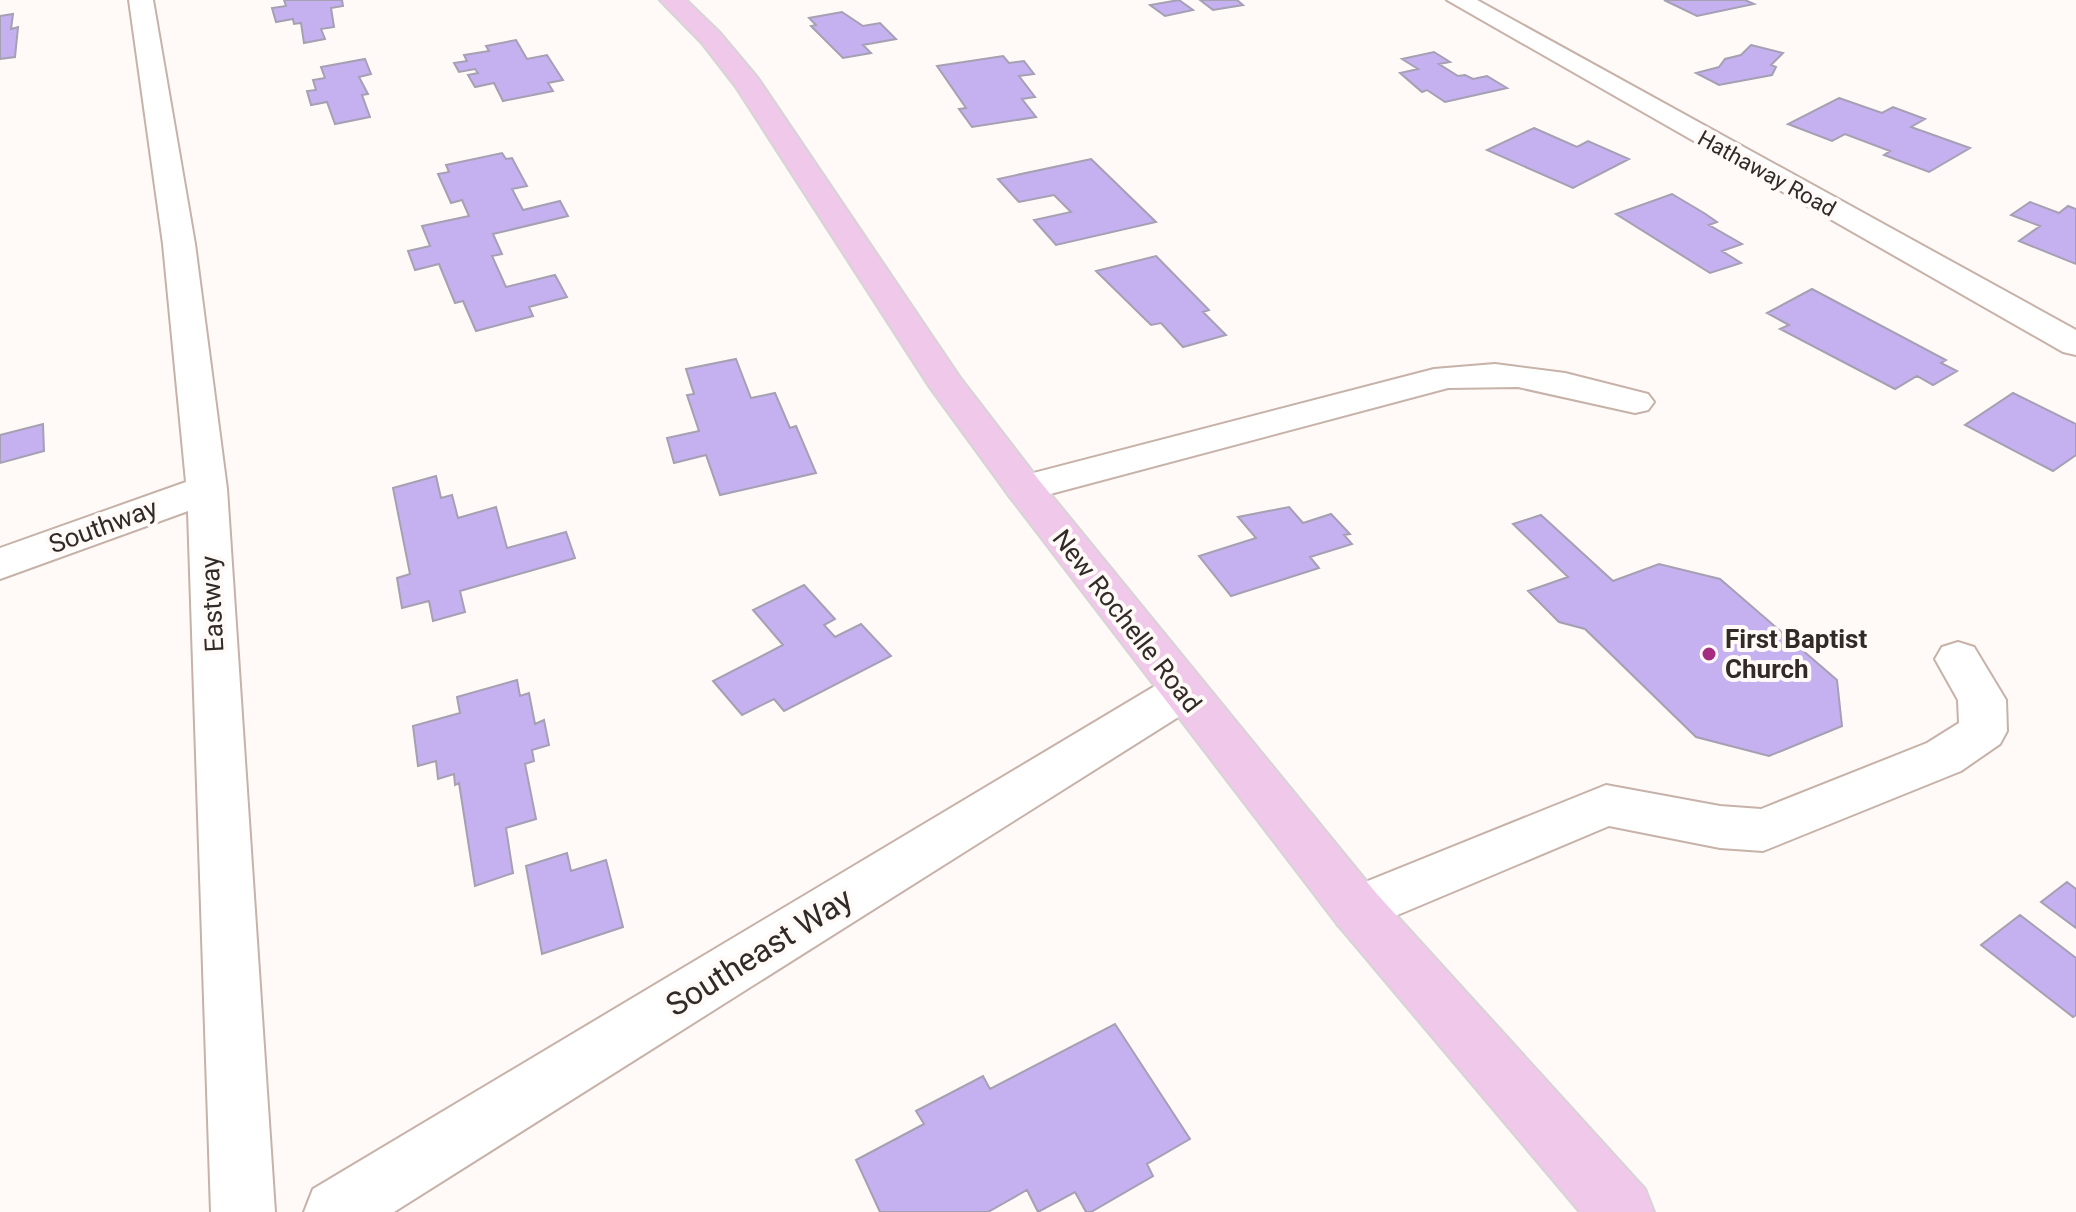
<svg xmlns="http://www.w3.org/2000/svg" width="2076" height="1212" font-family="Roboto,sans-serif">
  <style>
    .building { fill: #c5b0f0; stroke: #a5a0b2; stroke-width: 2 }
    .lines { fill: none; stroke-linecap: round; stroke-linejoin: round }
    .minor-casing { stroke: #c6b2a8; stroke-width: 4 }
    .major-casing { stroke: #d6d4d4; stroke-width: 4 }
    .minor { fill: #fff; fill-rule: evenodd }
    .major { fill: #f0c8ea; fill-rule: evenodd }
    .poi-dot { fill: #a62c81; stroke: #fffaf8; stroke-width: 3 }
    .labels { text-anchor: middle; stroke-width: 8; stroke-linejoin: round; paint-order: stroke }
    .far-street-label { font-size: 22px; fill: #322a27; stroke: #fffaf8 }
    .street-label { font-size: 26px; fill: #322a27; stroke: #fffaf8 }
    .poi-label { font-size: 26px; font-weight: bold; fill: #322a27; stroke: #fffaf8; text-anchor: start }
    .near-street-label { font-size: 32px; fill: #322a27; stroke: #fffaf8 }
  </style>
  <rect width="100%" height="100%" fill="#fffaf8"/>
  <path class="building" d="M284,0H342L343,6L331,8L334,27L321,29L325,39L304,43L301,23L294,24L293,19L276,22L272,8L286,6Z
    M1179,0L1193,10L1165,16L1150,5Z
    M1200,0H1237L1243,5L1213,10Z
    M1664,0H1745L1754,4L1697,16Z
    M842,12L863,26L880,23L896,39L863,45L871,53L843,58L811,26L816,25L809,18Z
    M13,14L11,29L18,27L15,57L0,59V16Z
    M516,40L527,59L547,55L563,80L548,83L553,91L503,101L494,83L475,87L468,75L478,73L475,69L459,72L454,63L467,61L464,55L489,51L486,46Z
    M1751,45L1783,53L1771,65L1776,67L1772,75L1719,85L1696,73L1719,67L1725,59L1741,55Z
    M1434,52L1450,62L1439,64L1458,76L1465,75L1473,79L1487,76L1507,88L1445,102L1427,90L1422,92L1400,73L1418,69L1402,59Z
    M1003,56L1009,63L1024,61L1034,74L1019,76L1035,97L1022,99L1036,117L972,127L959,109L966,108L937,66Z
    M365,59L371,74L359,77L368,94L362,95L370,117L335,124L327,102L311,105L307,91L316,90L313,80L325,78L321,67Z
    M1839,98L1882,113L1893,107L1925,119L1911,127L1970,148L1929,172L1884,155L1890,151L1845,134L1832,141L1788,124Z
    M1534,128L1577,147L1588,141L1629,159L1573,188L1487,150Z
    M502,153L506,159L512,158L527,186L512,189L523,210L560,201L568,216L493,234L502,254L492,256L506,287L555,275L567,297L529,307L533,316L476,331L463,301L455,303L439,264L415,270L408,251L430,246L422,226L469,216L462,200L451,203L438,174L449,172L446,165Z
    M1091,159L1156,222L1056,245L1034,220L1071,212L1054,195L1019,202L998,179Z
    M1672,194L1704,213L1717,222L1709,225L1742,244L1722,251L1741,263L1710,273L1616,214Z
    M2030,202L2059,213L2068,206L2076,209V264L2019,241L2040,226L2011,215Z
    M1156,256L1209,310L1203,312L1226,335L1183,347L1161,323L1151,325L1096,271Z
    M1812,289L1946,360L1941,363L1957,371L1933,385L1917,376L1895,389L1780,329L1789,325L1767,313Z
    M736,359L751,398L775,393L790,428L796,426L816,473L720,495L706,455L674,463L667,438L699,431L687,395L694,394L686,369Z
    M2013,393L2076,424V455L2053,471L1965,425Z
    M43,424L44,451L0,463V435Z
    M436,476L441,498L452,495L458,518L496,507L507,548L566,532L575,558L460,591L465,612L433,621L429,601L402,608L397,578L410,574L393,488Z
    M1289,507L1303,523L1331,514L1350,534L1344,535L1352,544L1310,557L1319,568L1231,596L1199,556L1256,538L1238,517Z
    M1541,515L1613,581L1659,564L1720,579L1837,680L1842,726L1769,756L1696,737L1585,629L1559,622L1528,591L1568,577L1513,524Z
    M804,585L835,619L824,625L835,637L861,624L891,656L784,711L774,699L742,715L713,681L783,645L753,610Z
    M517,680L520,696L529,693L535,724L544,720L549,745L532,750L534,761L525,764L536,819L506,828L513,873L475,886L459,783L455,785L454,774L438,779L436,761L418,766L413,726L460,713L457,697Z
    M567,853L571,871L606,860L623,927L542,954L526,866Z
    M2067,882L2076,889V928L2041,902Z
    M2020,915L2076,958V1015L2073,1017L1981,945Z
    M1115,1024L1190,1139L1147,1164L1153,1176L1091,1212H1086L1075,1192L1038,1212L1027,1190L988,1212H880L856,1160L924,1124L916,1111L983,1076L990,1089Z"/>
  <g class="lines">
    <g class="minor-casing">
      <path id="minor" d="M129,0H153L195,244L227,489L275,1212H211L188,511L0,579V548L186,482L163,244Z
        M1447,0H1477L2076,330V355L2063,352Z
        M1495,364L1565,373L1648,394L1654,402L1648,410L1635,413L1518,387L1448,388L1024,501L1010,497L1004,488L1010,479L1434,369Z
        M1958,642L1974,647L2006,700L2007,731L2000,744L1961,771L1763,851L1720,848L1609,826L1357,932L1338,925L1330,909L1338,893L1606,785L1720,806L1761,809L1927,743L1959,723L1958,700L1935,659L1942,647Z
        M1182,674L1199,680L1205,692L1199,704L394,1212H304L313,1189L1165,680Z"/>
    </g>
    <g class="major-casing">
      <path id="major" d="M660,0H686L720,33L757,77L961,379L1038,479L1376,893L1645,1189L1654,1212H1580L1338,925L1010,497L929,386L736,87L702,43Z"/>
    </g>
    <use href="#minor" class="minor"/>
    <use href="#major" class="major"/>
  </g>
  <circle class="poi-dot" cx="1709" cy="654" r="8"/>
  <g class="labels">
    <g class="far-street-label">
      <text transform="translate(1767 173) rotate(29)" y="8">Hathaway Road</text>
    </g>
    <g class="street-label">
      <text transform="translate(103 526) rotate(-20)" y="9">Southway</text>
      <text transform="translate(212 604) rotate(-93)" y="9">Eastway</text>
      <text transform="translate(1127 621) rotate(52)" y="9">New Rochelle Road</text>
    </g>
    <g class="poi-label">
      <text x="1725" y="648">First Baptist<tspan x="1725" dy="30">Church</tspan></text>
    </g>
    <g class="near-street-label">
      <text transform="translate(759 952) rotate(-32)" y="11">Southeast Way</text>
    </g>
  </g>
</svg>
